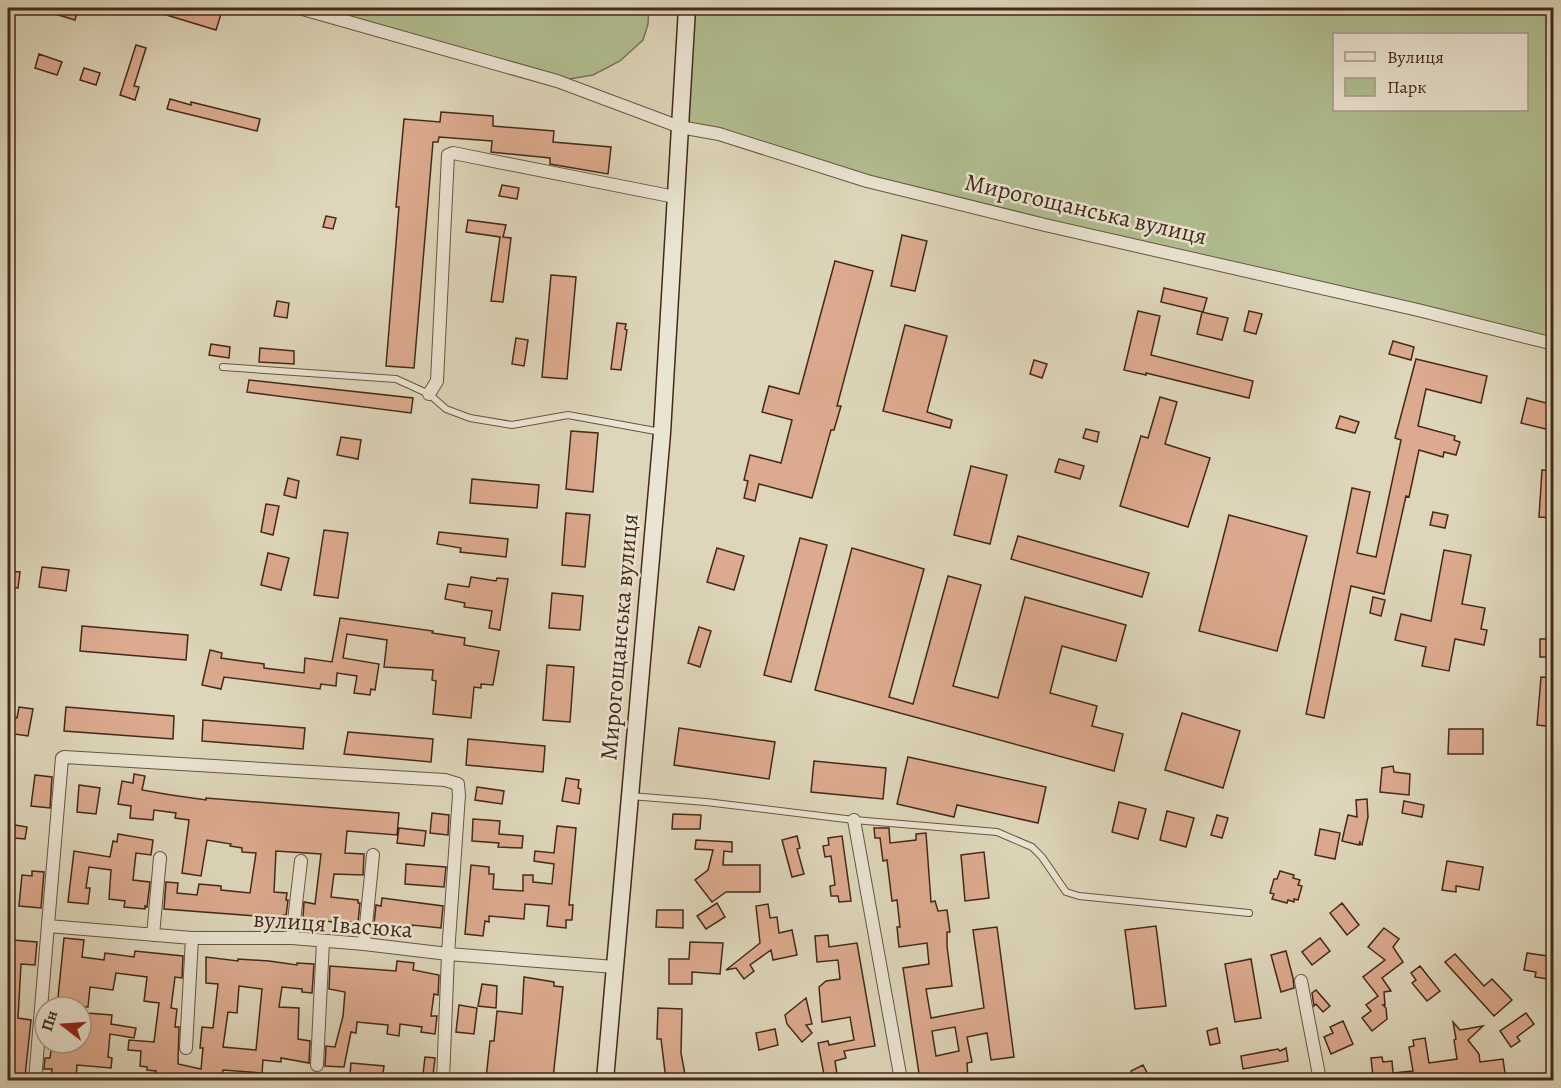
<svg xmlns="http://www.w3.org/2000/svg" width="1561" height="1088" font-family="Alegreya,serif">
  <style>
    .green { fill: #b1be90; stroke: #7a7455; stroke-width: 1.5; fill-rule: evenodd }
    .building { fill: #dcaa8e; stroke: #44291a; stroke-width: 1.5; fill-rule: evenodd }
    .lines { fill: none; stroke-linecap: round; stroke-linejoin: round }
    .service-casing { stroke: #6a5442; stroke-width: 8 }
    .minor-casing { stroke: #6a5442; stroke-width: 14 }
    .secondary-casing { stroke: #44291a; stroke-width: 19 }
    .service { stroke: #eae4d2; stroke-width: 6 }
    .minor { stroke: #eae4d2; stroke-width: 12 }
    .secondary { stroke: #eae4d2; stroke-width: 16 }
    .labels { text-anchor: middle; stroke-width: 5; stroke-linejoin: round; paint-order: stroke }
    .street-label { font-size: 24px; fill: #44291a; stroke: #eae4d2 }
  </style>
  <rect width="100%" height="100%" fill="#ded6ba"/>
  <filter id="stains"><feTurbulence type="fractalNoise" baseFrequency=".00333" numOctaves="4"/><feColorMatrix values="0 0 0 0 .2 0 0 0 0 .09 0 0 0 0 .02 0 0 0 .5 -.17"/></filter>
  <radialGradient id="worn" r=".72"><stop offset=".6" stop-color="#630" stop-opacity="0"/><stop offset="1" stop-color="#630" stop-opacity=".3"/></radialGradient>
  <path class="green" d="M299,8H649L648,24L643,40L620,61L593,75L557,81Z
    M687,8H1553V344L1045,225L680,127ZM1334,34H1526V110H1334Z"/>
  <path class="building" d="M43,8H78L75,20L42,10Z
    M151,8H201L221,14L216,30L150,10Z
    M136,45L146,48L134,86L139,87L135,100L120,95Z
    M39,54L62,62L57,75L35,68Z
    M84,68L100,73L96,85L80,80Z
    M170,99L191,105V102L260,119L257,131L167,109Z
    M441,112L493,116V126L554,131L553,142L611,147L608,174L550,164V158L491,152L492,141L439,137L438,142H433L414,368L386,366L399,207H396L404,119L440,122Z
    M502,185L519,188L517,199L499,196Z
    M326,216L336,218L333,229L323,227Z
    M468,220L506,225L503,237L511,238L503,302L491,301L500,237L466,232Z
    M902,235L927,241L915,291L891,286Z
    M835,261L873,271L837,406H841L834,430H831L812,498L759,484L755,501L744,498L748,481L744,480L750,455L781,463L792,420L762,412L769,386L799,394Z
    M551,275L576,277L567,379L542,377Z
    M1164,288L1207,298L1203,312L1161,302Z
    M277,301L289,303L287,318L274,316Z
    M1138,311L1160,316L1151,355L1253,381L1249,398L1146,373V375L1124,370Z
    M1249,311L1262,314L1256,334L1244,331Z
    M1202,312L1228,318L1222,340L1197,334Z
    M617,323L626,324L625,329L627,330L621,370L611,369Z
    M905,325L947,336L927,412L952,420L950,428L883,411Z
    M516,338L528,340L524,366L512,364Z
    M1393,341L1414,347L1411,360L1389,354Z
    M211,344L230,347L229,358L209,355Z
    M260,348L294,351V364L259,362Z
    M1416,359L1487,376L1481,403L1426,389L1418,426L1455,436L1454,440L1460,442L1456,455L1444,452L1443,457L1419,450L1409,497L1406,496L1384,594L1351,586L1324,718L1306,714L1352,488L1370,492L1357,553L1376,557L1401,440L1395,438Z
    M1034,360L1047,364L1042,378L1030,374Z
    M249,380L413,398L411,413L247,392Z
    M1160,397L1177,402L1165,444L1210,458L1188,527L1120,506L1141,436L1148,438Z
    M1527,398L1554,405V431L1521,423Z
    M1340,416L1359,422L1355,433L1336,428Z
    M1086,429L1099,432L1097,442L1083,438Z
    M571,431L598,433L593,492L566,489Z
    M341,437L361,440L358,459L337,455Z
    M1059,459L1084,466L1080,479L1055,472Z
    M971,466L1007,475L990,544L954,535Z
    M1542,470L1554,471V518L1539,517Z
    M288,478L299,481L296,498L284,495Z
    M472,479L539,485L537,508L470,503Z
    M266,504L279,506L273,535L261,532Z
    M1433,512L1448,515L1445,528L1430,525Z
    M566,513L590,515L585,567L562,565Z
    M1229,515L1307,536L1277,651L1199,631Z
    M324,530L348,533L338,598L314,595Z
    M439,532L508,539L506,557L460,552L461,548L437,544Z
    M1018,536L1149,573L1142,597L1011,559Z
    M800,538L827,545L791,682L764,675Z
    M717,548L744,556L734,590L707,582Z
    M852,548L924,569L889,697L913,704L948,576L981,585L953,686L998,698L1025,597L1126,625L1116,661L1062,646L1050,693L1097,706L1092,726L1123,734L1114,771L815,690Z
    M1444,550L1471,555L1462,604L1485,608L1481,629L1487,630L1484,645L1455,639L1449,671L1422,666L1426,647L1395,640L1401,614L1431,621Z
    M268,553L289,558L281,590L261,585Z
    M42,567L69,570L66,591L39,587Z
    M8,571L20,572L18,588L8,587Z
    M471,577L496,581L497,578L508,579L500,630L489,628L492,611L464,607L465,603L445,599L448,584L469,587Z
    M552,593L583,596L580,630L549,628Z
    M1373,597L1385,600L1381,616L1370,613Z
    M340,618L433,631L432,633L465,638L464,645L499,651L493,685L481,684V688L474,687L471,718L433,714L436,681L432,680L433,670L384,667L387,640L347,634L343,658L379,664L375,690L371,689L370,695L354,693L357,676L337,673L336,686L321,684L320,689L224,677L221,689L202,685L210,650L222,653L221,658L264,664V668L304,673L305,658L332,662Z
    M82,626L188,635L186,660L80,651Z
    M699,627L711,631L700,667L688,663Z
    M1540,639H1554V651H1550V657H1540Z
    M547,665L574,667L570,722L543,720Z
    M1541,677L1554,678V727L1537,725Z
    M19,707L33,709L28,736L8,733L9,717L17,718Z
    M66,707L174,716L173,739L64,731Z
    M1182,713L1240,731L1223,788L1165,770Z
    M203,720L305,728L303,749L202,741Z
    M679,728L775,742L769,779L674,765Z
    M1449,729H1483V754H1448Z
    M348,732L433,739L431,762L344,754Z
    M468,739L545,746L543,772L466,765Z
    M908,757L1046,787L1038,823L957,805L954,817L897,804Z
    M814,761L886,768L883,799L811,792Z
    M1393,766L1394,772L1410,774L1409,795L1380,792L1382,768Z
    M134,774L145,776L142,790L171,795L206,800V798L399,813L397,835L347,831L345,853L364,854L363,875L334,874L331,897L358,900V903H360L358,922H348V924L303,918L304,902L315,904L321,854L276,851L274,892L287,893L286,900H288L286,916L284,915V918L164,909L166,882L178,883L177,893L197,895L199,884L221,886V890L250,893L256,853L242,852V848L230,846L231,844L207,840L201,876L182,873L189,820L175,818L176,813L154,810L153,820L130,818L131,806L118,804L122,781L133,783Z
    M35,775L52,777L50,808L31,806Z
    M566,778L579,780L578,788L581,789L579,804L562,801Z
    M79,785L100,788L96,814L77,812Z
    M477,787L504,791L502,804L475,800Z
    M1367,799L1368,817L1362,845L1360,844V841L1359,845L1342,841L1348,815L1357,817L1356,800Z
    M1404,801L1424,805L1422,817L1402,813Z
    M1119,802L1146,809L1138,839L1112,832Z
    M1167,811L1194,818L1186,847L1160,840Z
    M432,813L449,815L448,835L430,833Z
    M673,814L701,815L700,829H672Z
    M1217,815L1228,818L1222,838L1211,835Z
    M473,819L500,821L499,834L523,836L522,848L498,847L499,843L472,841Z
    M15,825L27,827L25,839L14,838Z
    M557,826L576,828L569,905H573L572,920H566V928L547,926L549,906L525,904L524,919L489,916V922L485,921L483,936L465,934L471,865L489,867V874H494L493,889L523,891V875H533V882L552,884L554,864L534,861L535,851L554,853Z
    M399,828L426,831L424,846L397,843Z
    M874,828H889L890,843L916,840V834L926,833L931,902L935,901L938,911L947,910L950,932H947V946L952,986L926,989L931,1018L984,1008L973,930L997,927L1014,1057L991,1060L987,1033L967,1037L972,1062L967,1063L968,1078L920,1080L903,968L929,964L927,943L899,947L897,927H900L897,900L892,901L887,860L883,861L880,838H875ZM955,1027L959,1051L936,1056L932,1031Z
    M1320,829L1340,833L1335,859L1315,855Z
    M118,834L153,840L151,855L136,853L133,880L150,882L147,907L145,906V909L124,907L125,901L109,899L111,870L89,867L86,888H90L88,904L68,902L74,851L110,857L113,841L117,842Z
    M797,836L800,848L797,849L804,874L792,877L782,840Z
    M842,836L851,901L839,902L838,896H831L830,886L835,885L831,856L825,857L823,846L829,845L828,838Z
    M696,840L732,842V852L724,851L723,865H760V892H726L712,902L695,880L708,870L713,850L695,849Z
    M984,852L989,898L965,901L961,855Z
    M1447,861L1483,867L1479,890L1456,886V892L1442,890Z
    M406,864L446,867L444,887L405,884Z
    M32,871L44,872L41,908L19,906L22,875L32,876Z
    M1280,871L1294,875L1293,878L1300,880L1298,885L1302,886L1298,900L1294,899V902L1288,900L1287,903L1272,899L1274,894L1270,893L1274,879H1277Z
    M382,898L443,906L441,928L412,925L411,937L399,936L400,928L374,924L376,905L381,906Z
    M717,903L725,917L706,929L697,916Z
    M1342,903L1359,925L1347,935L1330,913Z
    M768,904L770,918L777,917L779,933L792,930L797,955L773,960L771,950L750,965L754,971L744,979L736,968L726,970L760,943L756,906Z
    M657,910H683V928L656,927Z
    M1156,926L1166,1006L1135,1009L1125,930Z
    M1384,928L1399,939L1393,947L1403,962L1382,978L1391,991L1384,992L1385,1005H1383L1386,1008L1387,1019L1372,1031L1362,1018L1371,1011L1366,1005L1378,996L1363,977L1385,960L1368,947Z
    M828,935L829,947L857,943L875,1046L844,1051L846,1058L835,1061L838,1080H825L818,1043L828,1041L829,1045L854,1040L850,1017L822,1022L819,987L826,981L840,979L838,960L817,962L815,936Z
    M64,938L84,940L82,957L104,960L105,953L134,957L135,951L183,956L182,978L175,977L171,1008L177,1009L175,1027H179L178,1064L201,1069L203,1048H200L202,1027L213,1028L218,984L206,983V957L238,961V959L269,961L297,965V963L314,964L312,993L302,992V989L282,987L279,1007L299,1008L298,1039L310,1041L309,1063L281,1058V1062L263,1060L262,1073L223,1070L222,1080H154L156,1071L147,1070V1067L140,1066L141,1051L128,1050L129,1040L154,1042L159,1003L144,1001L147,977L116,973L113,990L90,987L88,1007H57ZM239,986L262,989L256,1050L223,1047L228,1012L237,1013Z
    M1320,938L1330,951L1312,965L1302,952Z
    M13,940L37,942L35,965L21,964L18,1018L31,1020L25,1076L8,1073V976Z
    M690,942L723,943L720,974L692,972V984H669V959H689Z
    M1286,951L1293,978L1294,988L1281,992L1271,955Z
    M1527,953L1554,957V980L1535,977L1536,972L1524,970Z
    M1455,954L1484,986L1492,979L1512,1000L1494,1016L1445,962Z
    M1251,959L1261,1018L1235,1022L1225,964Z
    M397,961L414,963L413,970L439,975L438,995L434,994L431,1016H437L435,1034L421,1032L422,1027L400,1024L399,1036L387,1034L388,1025L357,1022L356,1033L351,1032L344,1067L325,1066L326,1046L335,1047L343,1016L345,992L329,989L330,966L396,971Z
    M1420,966L1440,991L1427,1001L1412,983L1416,980L1411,973Z
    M524,977L554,982V986L563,987L553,1078L523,1074L522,1080L486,1079L490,1041H494L497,1011L522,1014Z
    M482,984L497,986L496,1008L478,1006Z
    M1316,990L1330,1006L1323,1012L1316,1004L1314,1006L1312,993Z
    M806,998L812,1024L806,1025L812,1033L802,1042L787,1024L785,1015Z
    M459,1005L477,1008L474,1034L456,1032Z
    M658,1008L682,1009L681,1053L686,1080H666L661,1039H657Z
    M86,1013L112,1015L111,1024L136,1028L134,1038L110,1034L108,1057L112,1058L111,1068L77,1065L76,1080H51L52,1069H44L45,1058H50L52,1043H81V1030L85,1031Z
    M1526,1013L1534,1024L1517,1037L1520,1041L1511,1047L1500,1031Z
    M1343,1021L1353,1044L1331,1054L1324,1037L1333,1033L1330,1027Z
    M1453,1022L1460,1030L1483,1026L1468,1040L1479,1054L1480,1062L1503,1059L1506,1080H1388V1074L1373,1076L1371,1058L1382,1057L1383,1062L1392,1061L1393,1073L1413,1071L1409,1047L1414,1046L1413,1040L1425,1038L1429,1063L1457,1059L1454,1040L1456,1039Z
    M1217,1028L1220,1043L1210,1045L1207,1031Z
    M775,1029L778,1045L759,1050L756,1033Z
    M1286,1048L1288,1061L1243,1069L1241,1056L1278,1049L1280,1051Z
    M425,1057L435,1058L433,1075L423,1074Z
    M351,1063L384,1066L382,1080H357L358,1075L350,1074Z
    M1143,1065L1151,1080H1136L1131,1071Z"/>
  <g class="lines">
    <g class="service-casing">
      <path id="service" d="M223,367L396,379L429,394L446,409L470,418L512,425L568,415L661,432
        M630,796L706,802L854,820L997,832L1032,847L1042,857L1066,892L1079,896L1249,913"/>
    </g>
    <g class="minor-casing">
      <path id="minor" d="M299,8L557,81L680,127L719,134L867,181L1045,225L1418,310L1554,344
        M429,394L437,381L448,155L453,153L675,197
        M854,820L901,1080
        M48,926L192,938H292L364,944L448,954L615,967
        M153,935L160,858
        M292,938L301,861
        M364,944L373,855
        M1301,981L1320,1080
        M186,1048L192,938
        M317,1065L323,941
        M35,1080L62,758L64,757L445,780L458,784L459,795L448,954L443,1080"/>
    </g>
    <g class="secondary-casing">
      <path id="secondary" d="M605,1080L662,433L687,8"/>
    </g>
    <use href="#service" class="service"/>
    <use href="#minor" class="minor"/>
    <use href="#secondary" class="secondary"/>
  </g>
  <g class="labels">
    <g class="street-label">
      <text transform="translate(1086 209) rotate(13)" y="8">Мирогощанська вулиця</text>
      <text transform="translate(619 637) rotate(-85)" y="8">Мирогощанська вулиця</text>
      <text transform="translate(333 924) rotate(4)" y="8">вулиця Івасюка</text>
    </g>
  </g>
  <rect width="1561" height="1088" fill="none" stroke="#ded6ba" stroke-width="30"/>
  <rect x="9" y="9" width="1543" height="1070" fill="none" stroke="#44291a" stroke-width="3"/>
  <rect x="15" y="15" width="1531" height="1058" fill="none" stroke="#44291a" stroke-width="1.5"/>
  <rect x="1333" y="33" width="195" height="78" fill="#eae4d2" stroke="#a89988" stroke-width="1.5"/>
  <rect x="1345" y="52" width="30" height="9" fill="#eae4d2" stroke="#a89988" stroke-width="1.5"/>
  <text x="1387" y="63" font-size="18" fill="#44291a">Вулиця</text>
  <rect x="1345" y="78" width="30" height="18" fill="#b1be90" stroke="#a89988" stroke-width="1.5"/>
  <text x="1387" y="93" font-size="18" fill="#44291a">Парк</text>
  <g transform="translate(63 1025) rotate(287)"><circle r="28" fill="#eae4d2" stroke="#a89988" stroke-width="1.5"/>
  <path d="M0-4.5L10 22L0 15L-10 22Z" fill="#8f2418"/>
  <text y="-9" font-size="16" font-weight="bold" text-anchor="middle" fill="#44291a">Пн</text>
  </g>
  <rect width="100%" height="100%" filter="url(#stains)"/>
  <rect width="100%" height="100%" fill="url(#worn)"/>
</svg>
